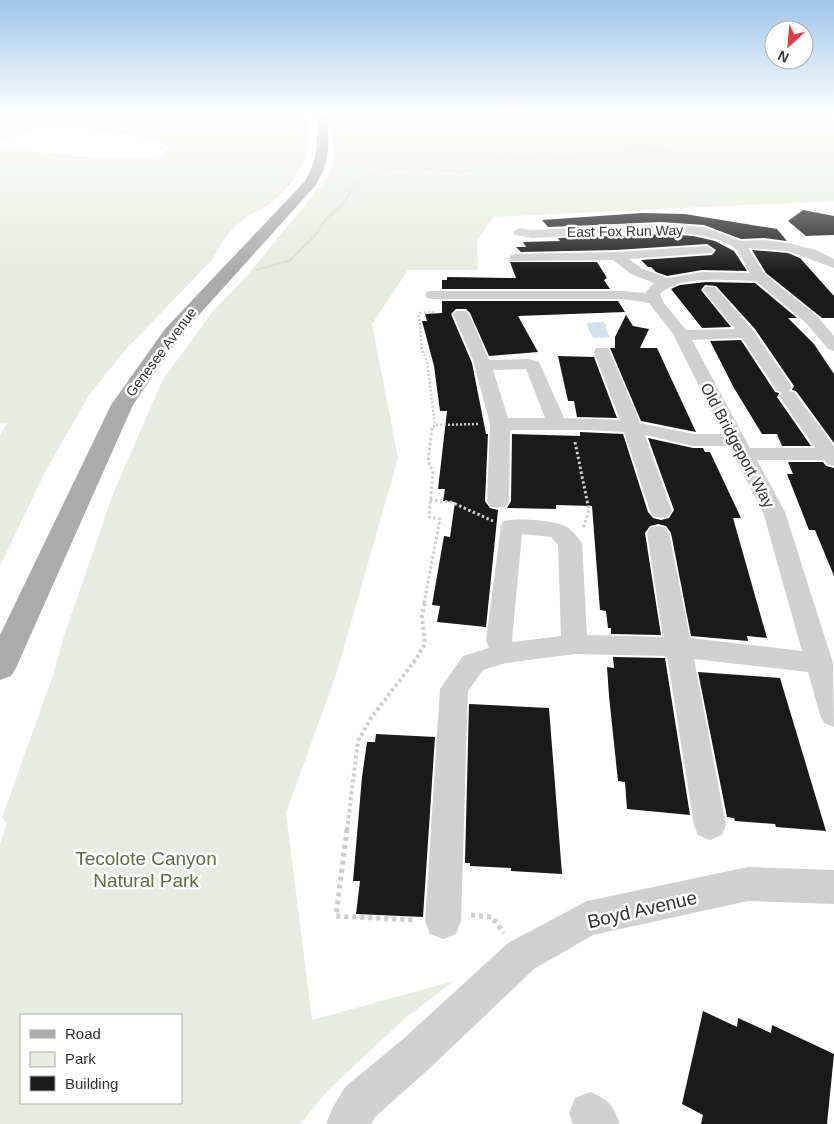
<svg xmlns="http://www.w3.org/2000/svg" width="834" height="1124" font-family="Helvetica,sans-serif">
  <style>
    .green { fill: #e6ecdf; fill-rule: evenodd }
    .water { fill: #cfe2ee }
    .building { fill: #1a1a1a }
    .lines { fill: none; stroke-linecap: round; stroke-linejoin: round }
    .path-far5 { stroke: #cdcdcd; stroke-width: 1; stroke-dasharray: 1 1; stroke-linecap: butt }
    .path-far4 { stroke: #cdcdcd; stroke-width: 2; stroke-dasharray: 1 1; stroke-linecap: butt }
    .path-far3 { stroke: #cdcdcd; stroke-width: 2.5; stroke-dasharray: 2 2; stroke-linecap: butt }
    .path-far2 { stroke: #cdcdcd; stroke-width: 3; stroke-dasharray: 2.5 2.5; stroke-linecap: butt }
    .path-far1 { stroke: #cdcdcd; stroke-width: 4; stroke-dasharray: 3 3; stroke-linecap: butt }
    .path { stroke: #cdcdcd; stroke-width: 5; stroke-dasharray: 4 4; stroke-linecap: butt }
    .minor { fill: #d0d0d0; fill-rule: evenodd }
    .major { fill: #ababab; fill-rule: evenodd }
    .labels { text-anchor: middle; stroke-width: 5; stroke-linejoin: round; paint-order: stroke }
    .far-street-label { font-size: 14px; fill: #333; stroke: #fff }
    .street-label { font-size: 16px; fill: #333; stroke: #fff }
    .near-park-label { font-size: 19px; fill: #56703f; stroke: #fff }
    .near-street-label { font-size: 19px; fill: #333; stroke: #fff }
  </style>
  <rect width="100%" height="100%" fill="#fff"/>
  <path class="green" d="M0,115H307C308,129 310,144 306,157C301,174 284,192 271,203C263,210 252,213 244,219C230,229 220,244 213,259L126,349L89,395L45,472L0,566V436L7,423L0,424V147C28,152 143,165 164,153C165,153 169,149 170,148L155,139L58,125L52,123L0,141Z
    M330,115H834V201L494,217L477,240L478,270H408L372,324L398,458L336,675L286,813L312,1020L454,981L404,1019L329,1089L300,1124H0V844L7,823L2,818L53,675L64,636L113,494L162,381L213,311L245,278L328,177C337,157 332,136 330,115ZM181,1015V1103H21V1015Z"/>
  <path class="water" d="M603,322L607,326L605,327L610,337L593,338L586,323Z"/>
  <path class="building" d="M803,210L834,216V235L806,236L788,221Z
    M642,213L685,214L777,229L787,241L764,238L741,239L704,225L661,222L548,227L542,220Z
    M666,234L693,236L715,241L734,251L747,271L702,270L667,276L656,272L651,267H648L641,260L712,255L716,250L707,244L616,250L521,252L516,247H526L523,242L560,241L558,238Z
    M752,250L788,253L800,258L834,296V318H822L766,273Z
    M510,262H597L607,278L604,280L610,289H442V280H447V277L516,278Z
    M706,282L755,283L797,318H788L814,344L834,374V443L796,391L792,390L794,386L755,329L716,286L705,285L701,290L731,327L702,328L671,289L680,285Z
    M442,301H618L625,312L518,316L538,352L489,356L470,313L466,309H456L451,314L472,363L486,434H488L485,501L490,508L498,510L486,627L437,622L440,606L432,605L444,536L450,537L455,502L443,501L445,489H438L447,411H440L434,366L422,321H427L425,314L442,313Z
    M626,315L633,326L649,329L640,348H657L696,432L641,421L610,348H615V337Z
    M741,340L775,392L779,393L777,397L811,446H782L777,434H762L734,388L710,341Z
    M558,356L594,357L617,418L577,417L574,401H568Z
    M580,432L623,434L648,512L653,518L661,520L669,518L674,510L648,438L693,448H703L705,452H710L741,518H733L767,638L747,636L748,641L691,636L671,533L666,526L658,524L650,526L645,533L661,635L611,634V628H608L606,611L600,610L592,506L556,505V509L507,508L511,501L512,434L580,436Z
    M788,462H823L826,466L834,468V576L815,530H809L787,474H793Z
    M613,657L665,658L690,815L627,809L625,782L618,781L609,696L607,667L614,668Z
    M698,672L780,678L826,831L776,827L775,824L735,821L734,818L727,817Z
    M469,704L549,708L562,874L511,871V868L470,866V863H465Z
    M376,734L435,737L423,917L356,914L360,881H353L362,777L367,742H375Z
    M703,1011L737,1027L738,1018L771,1033L772,1025L834,1054L827,1124H701L703,1115L682,1104Z"/>
  <g class="lines">
    <path class="path-far5" d="M349,194L357,183L369,175L386,169L419,168L460,172L472,170L505,157L543,161L607,155L636,149L706,155L740,152L796,156L834,154"/>
    <path class="path-far4" d="M256,270L289,261L317,233L324,221L341,206L350,193"/>
    <path class="path-far3" d="M436,425L479,424
      M431,430L435,425L427,361L422,350L419,316L420,313L435,312"/>
    <path class="path-far2" d="M575,442L589,510L583,528
      M430,500L451,502L493,521
      M424,603L440,519L429,517L433,471L428,462L432,428"/>
    <path class="path-far1" d="M347,830L358,741L371,718L416,659L425,644L422,616L425,602"/>
    <path class="path" d="M347,829L336,916L414,920
      M471,915L492,917L504,933"/>
    <path class="minor" d="M661,224L704,227L741,241L764,240L788,243L816,250L834,259V268L788,251L748,248L765,274L818,317L834,336V351L828,349L806,323L756,281C730,281 680,274 660,294L664,303L686,330L735,329L703,290L705,287H715L753,330L792,387L789,391L794,392L834,446V466L827,464L824,460H757L785,512L833,663L834,727L824,723L820,715L808,672L694,659L726,825L722,835L710,840L698,835L694,825L667,656L574,654L506,663L483,670L468,691L461,921L456,934L443,939L430,934L425,921L440,689L463,656L489,648L486,640L501,526L504,521C516,518 553,520 565,526C571,529 578,537 582,543L587,635L663,637L647,533L650,528L658,526L666,528L669,533L690,638L802,651L763,512L729,446H693L645,435L672,511L669,516L661,518L653,516L650,511L624,432L590,430H510L509,501L506,506L498,508L490,506L487,501L490,424L473,360L453,314L456,311H466L469,314L489,360L529,359L539,362L564,418L620,420L594,352L596,348H608L610,352L640,423L693,434H723L673,334L649,303L623,299H432L427,298L425,295L427,292L432,291H623L645,293L654,283L631,274L613,260L511,261L509,258L511,255L516,254L616,252L707,246L714,250L712,253L629,259L641,268L667,278L702,272L750,273C745,265 740,252 733,247C697,221 578,236 532,238L515,235L513,232L519,228L532,230ZM742,338L777,391L782,392L779,396L815,448H750L692,340ZM526,369L545,418H508L493,370ZM522,534L551,537L558,545L561,636L513,642L512,640Z
      M748,867L834,870V904L748,901L593,935L534,969L430,1068L375,1117L371,1124H326L332,1109L345,1087L402,1040L508,943L587,901Z
      M590,1092C609,1100 613,1105 620,1124H573L569,1113L575,1098Z"/>
    <path class="major" d="M317,115H327C329,143 331,161 315,186L179,337L133,405L16,668L11,676L0,680V635L111,405L165,329L305,181C319,158 317,141 317,115Z"/>
  </g>
  <linearGradient id="sky" x2="0" y2="1"><stop stop-color="#9ec6ea"/><stop offset="0.42" stop-color="#fff"/><stop offset="1" stop-color="#fff" stop-opacity="0"/></linearGradient>
  <rect width="834" height="272" fill="url(#sky)"/>
  <g class="labels">
    <g class="far-street-label">
      <text transform="translate(625 231) rotate(-1)" y="5">East Fox Run Way</text>
      <text transform="translate(161 352) rotate(-53)" y="5">Genesee Avenue</text>
    </g>
    <g class="street-label">
      <text transform="translate(738 445) rotate(62)" y="6">Old Bridgeport Way</text>
    </g>
    <g class="near-park-label">
      <text x="146" y="865">Tecolote Canyon<tspan x="146" dy="22">Natural Park</tspan></text>
    </g>
    <g class="near-street-label">
      <text transform="translate(642 909) rotate(-13)" y="7">Boyd Avenue</text>
    </g>
  </g>
  <rect x="20" y="1014" width="162" height="90" fill="#ffffff" stroke="#adadad"/>
  <rect x="30" y="1030" width="25" height="8" fill="#ababab" stroke="#adadad"/>
  <text x="65" y="1039" font-size="15" fill="#333333">Road</text>
  <rect x="30" y="1052" width="25" height="15" fill="#e6ecdf" stroke="#adadad"/>
  <text x="65" y="1064" font-size="15" fill="#333333">Park</text>
  <rect x="30" y="1076" width="25" height="15" fill="#1a1a1a" stroke="#adadad"/>
  <text x="65" y="1089" font-size="15" fill="#333333">Building</text>
  <g transform="translate(789 45) rotate(206)"><circle r="24" fill="#ffffff" stroke="#adadad"/>
  <path d="M0-4L9 19L0 12L-9 19Z" fill="#e63946"/>
  <text y="-8" font-size="14" font-weight="bold" text-anchor="middle" fill="#333333">N</text>
  </g>
</svg>
